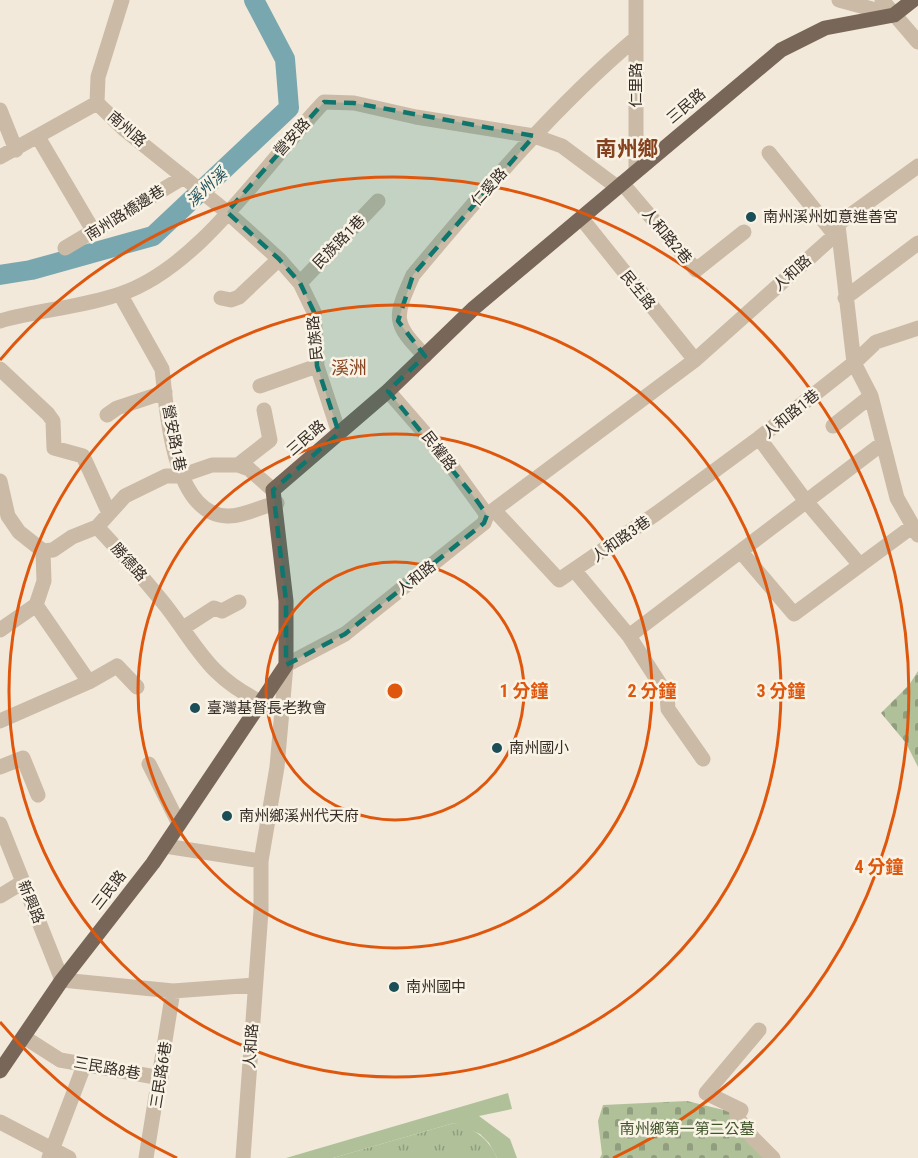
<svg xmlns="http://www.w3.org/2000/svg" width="918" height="1158" font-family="'Roboto Condensed','Noto Sans TC',sans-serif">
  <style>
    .grass { fill: url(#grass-tufts) }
    .cemetery { fill: url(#cemetery-stones) }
    .garden { fill: #b0c19a }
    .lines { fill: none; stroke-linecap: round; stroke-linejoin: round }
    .river { stroke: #79a7af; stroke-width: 20 }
    .minor { stroke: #cabaa6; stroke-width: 15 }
    .major { stroke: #786658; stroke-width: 15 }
    .marked { fill: #0f766e; fill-opacity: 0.2; stroke: #0f766e; stroke-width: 4.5; stroke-dasharray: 12 8; stroke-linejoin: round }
    .ring { fill: none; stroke: #df570d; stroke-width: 3 }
    .poi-dot { fill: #1c4e58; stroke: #f9f3e6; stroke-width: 2 }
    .labels { text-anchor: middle; stroke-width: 5; stroke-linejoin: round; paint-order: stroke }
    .street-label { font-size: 15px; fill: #362d27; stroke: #f9f3e6 }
    .poi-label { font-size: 15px; fill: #362d27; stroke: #f9f3e6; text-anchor: start }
    .park-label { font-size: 15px; fill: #41542b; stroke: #f9f3e6 }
    .water-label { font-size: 16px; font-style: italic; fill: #1c4e58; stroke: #f9f3e6 }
    .quarter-label { font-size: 18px; fill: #85421f; stroke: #f9f3e6 }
    .district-label { font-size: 21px; font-weight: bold; fill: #85421f; stroke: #f9f3e6 }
    .centre { fill: #df570d; stroke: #f9f3e6; stroke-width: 3 }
    .ring-label { font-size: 18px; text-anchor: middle; font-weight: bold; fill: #df570d; stroke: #f9f3e6; stroke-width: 5; stroke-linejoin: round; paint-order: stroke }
  </style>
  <defs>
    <pattern id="grass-tufts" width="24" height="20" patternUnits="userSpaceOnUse" patternTransform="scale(1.5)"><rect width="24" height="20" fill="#b0c19a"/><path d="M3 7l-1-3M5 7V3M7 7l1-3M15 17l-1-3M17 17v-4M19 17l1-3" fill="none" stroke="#909d7e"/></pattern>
    <pattern id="cemetery-stones" width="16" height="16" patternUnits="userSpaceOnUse" patternTransform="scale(1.5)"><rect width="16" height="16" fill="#b0c19a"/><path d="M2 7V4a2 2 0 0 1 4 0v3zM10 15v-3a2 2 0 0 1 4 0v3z" fill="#909d7e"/></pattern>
  </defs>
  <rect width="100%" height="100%" fill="#f2e9da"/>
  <path class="grass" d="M454,1123C475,1129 488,1138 497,1158H333Z"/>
  <path class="cemetery" d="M918,671V767L906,743L881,713L909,685Z
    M687,1101L732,1112L776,1158H600L602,1154L598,1121L603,1105Z"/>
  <path class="garden" d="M508,1093L512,1109L479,1116L510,1139L517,1158H497L489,1143L480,1134L454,1123L333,1158H286Z"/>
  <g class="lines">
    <path class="river" d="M0,275L31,270L153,236L289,108L285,59L254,0"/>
    <path class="minor" d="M122,0L98,77L97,103L125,130L227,212L279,259L300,283L314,312L317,366L339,433
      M839,0L894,15
      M882,0L918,42
      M0,110L16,150
      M38,137L94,232
      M769,153L835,235
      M0,157L97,103
      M636,171V0
      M622,183L696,270L744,232
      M582,219L695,360
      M838,225L854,363L871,396L897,498L918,535
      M65,248L184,177
      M300,283L378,201
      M120,294L162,369C167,410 172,514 227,516C242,517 262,506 277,503
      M221,298L231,300L239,297L279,259
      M845,298L918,243
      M0,321C39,310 82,307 120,294C200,268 267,161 324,102L354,103L416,117L534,136L562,146L617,187
      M425,356C392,322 394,318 413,275C483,192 553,108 636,38
      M0,369L48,414L53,421L54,448L83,456L109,513
      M260,386L317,366
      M388,391L442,453L487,515
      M107,415L117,408L165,392
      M833,426L871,396
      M759,438L805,500L860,565
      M238,465L270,440L264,410
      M0,481L8,516L19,532L43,551L53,550L72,537L97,527C121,552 144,579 166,606C199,649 209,677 261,702
      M494,510L559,580L657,513L759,438L854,363L876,342L918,328
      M97,527L125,496L166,476H180L212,465H238L249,469L273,490
      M741,552L794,614L913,526
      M575,571L629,636L667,695L668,709L703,759
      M183,628L214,608L222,611L239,602
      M0,630L36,605L44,581L43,551
      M629,636L883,443
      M89,682L117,666L137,687
      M0,721L89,682L36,605
      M149,764L179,824
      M0,767L23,758L38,795
      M0,824L62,980L173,991L255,985
      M165,846L261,861
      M0,896L23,882
      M759,1030L706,1093L741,1110L737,1117L753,1138L773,1158
      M24,1037L60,1060L161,1078
      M0,1122L69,1158
      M49,1158L85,1063
      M146,1158L173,991
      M243,1158L261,911V861L277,767L286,665L345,634L484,523L487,515L695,360L835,235L838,224L918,166"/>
    <path class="major" d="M0,1071L62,980L153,863L286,665V601L273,490L388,391L474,308L781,50L825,28L894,15L913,0"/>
  </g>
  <path class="marked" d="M324,102L354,103L534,136L413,275L398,321L425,356L388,391L475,498L487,515L484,523L345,634L286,665V601L273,490L339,433L317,366L314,312L300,283L279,259L227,212Z"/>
  <g class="ring">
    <circle cx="395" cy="691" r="129"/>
    <circle cx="395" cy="691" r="257"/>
    <circle cx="395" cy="691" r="386"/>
    <path d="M177 1158A515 515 0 0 1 0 1022M0 360A515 515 0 1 1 613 1158"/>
  </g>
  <g class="poi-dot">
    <circle cx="751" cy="217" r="6"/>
    <circle cx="195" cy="708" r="6"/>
    <circle cx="497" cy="748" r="6"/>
    <circle cx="227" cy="816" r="6"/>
    <circle cx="394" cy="987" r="6"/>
  </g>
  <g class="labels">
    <g class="street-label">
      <text transform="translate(636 85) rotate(-90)" y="5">仁里路</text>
      <text transform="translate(686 106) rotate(-40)" y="5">三民路</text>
      <text transform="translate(127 129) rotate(41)" y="5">南州路</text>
      <text transform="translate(292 137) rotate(-48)" y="5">營安路</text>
      <text transform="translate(489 187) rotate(-48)" y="5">仁愛路</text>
      <text transform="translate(125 213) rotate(-32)" y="5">南州路橋邊巷</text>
      <text transform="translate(667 236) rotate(50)" y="5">人和路2巷</text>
      <text transform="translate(339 242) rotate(-46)" y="5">民族路1巷</text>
      <text transform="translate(792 273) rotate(-42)" y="5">人和路</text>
      <text transform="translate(638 290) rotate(51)" y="5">民生路</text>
      <text transform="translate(315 338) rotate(-95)" y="5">民族路</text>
      <text transform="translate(791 414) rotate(-39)" y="5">人和路1巷</text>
      <text transform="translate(174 438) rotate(79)" y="5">營安路1巷</text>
      <text transform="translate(306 438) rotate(-41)" y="5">三民路</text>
      <text transform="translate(439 451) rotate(52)" y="5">民權路</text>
      <text transform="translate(621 539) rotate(-35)" y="5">人和路3巷</text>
      <text transform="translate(129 562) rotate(48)" y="5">勝德路</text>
      <text transform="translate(416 578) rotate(-38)" y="5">人和路</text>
      <text transform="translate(109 890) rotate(-52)" y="5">三民路</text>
      <text transform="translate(31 902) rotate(68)" y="5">新興路</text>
      <text transform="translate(251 1046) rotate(-86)" y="5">人和路</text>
      <text transform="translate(107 1068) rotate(10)" y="5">三民路8巷</text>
      <text transform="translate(161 1075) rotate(-81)" y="5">三民路6巷</text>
    </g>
    <g class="poi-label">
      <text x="763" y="222">南州溪州如意進善宮</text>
      <text x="207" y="713">臺灣基督長老教會</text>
      <text x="509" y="753">南州國小</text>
      <text x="239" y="821">南州鄉溪州代天府</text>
      <text x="406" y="992">南州國中</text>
    </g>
    <g class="park-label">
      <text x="687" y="1134">南州鄉第一第二公墓</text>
    </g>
    <g class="water-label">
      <text transform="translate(206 187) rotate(-43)" y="6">溪州溪</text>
    </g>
    <g class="quarter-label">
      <text x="349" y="374">溪洲</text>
    </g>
    <g class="district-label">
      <text x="627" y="156">南州鄉</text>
    </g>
  </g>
  <circle cx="395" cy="691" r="9" class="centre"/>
  <g class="ring-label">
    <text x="524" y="697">1 分鐘</text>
    <text x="652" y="697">2 分鐘</text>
    <text x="781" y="697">3 分鐘</text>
    <text x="879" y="873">4 分鐘</text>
  </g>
</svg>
